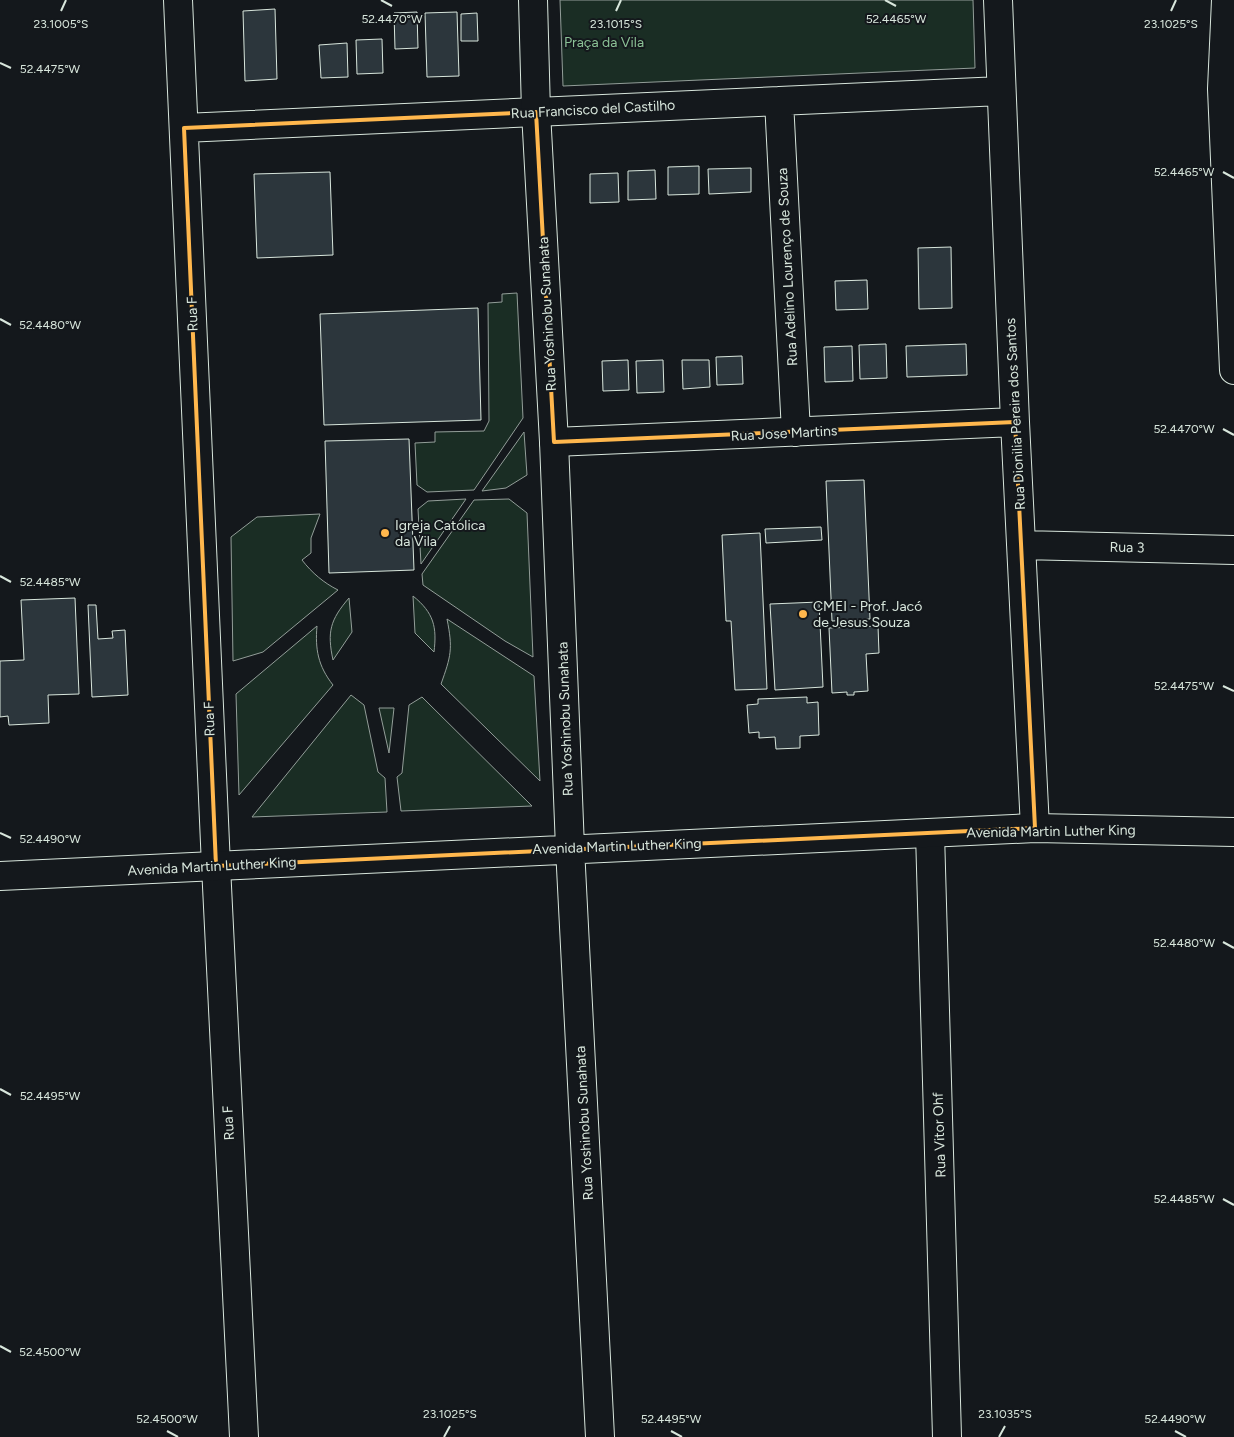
<svg xmlns="http://www.w3.org/2000/svg" width="1234" height="1437" font-family="Figtree,sans-serif">
  <style>
    .green { fill: #1a2d24; stroke: #939e99 }
    .building { fill: #2c363c; stroke: #d8e6dc }
    .lines { fill: none; stroke-linecap: round; stroke-linejoin: round }
    .minor-casing { stroke: #d8e6dc; stroke-width: 30 }
    .major-casing { stroke: #d8e6dc; stroke-width: 30 }
    .minor { stroke: #14181c; stroke-width: 28 }
    .major { stroke: #14181c; stroke-width: 28 }
    .marked { fill: none; stroke: #ffb74d; stroke-width: 4; stroke-linejoin: round }
    .ticks { fill: none; stroke: #d8e6dc; stroke-width: 2 }
    .poi-dot { fill: #ffb74d; stroke: #14181c; stroke-width: 2 }
    .labels { text-anchor: middle; stroke-width: 4; stroke-linejoin: round; paint-order: stroke }
    .park-label { font-size: 14px; fill: #8ac095; stroke: #14181c }
    .street-label { font-size: 14px; fill: #d8e6dc; stroke: #14181c }
    .poi-label { font-size: 14px; fill: #d8e6dc; stroke: #14181c; text-anchor: start }
    .ticks-label { font-size: 12px; text-anchor: middle; fill: #d8e6dc; stroke: #14181c; stroke-width: 4; stroke-linejoin: round; paint-order: stroke }
  </style>
  <rect width="100%" height="100%" fill="#14181c"/>
  <path class="green" d="M560,0H973L975,68L563,86Z
    M517,293L523,418L474,490L427,492L417,485L415,443L435,442V432L484,431L489,421L488,303L502,302V294Z
    M524,432L527,475L506,488L482,491Z
    M466,499L421,564L418,509L428,501Z
    M509,499L527,513L533,657L505,641L423,585L422,574L474,500Z
    M320,514L311,538V553L302,560C312,573 324,583 338,590L263,652L233,661L231,537L257,517Z
    M413,596C434,613 437,627 434,652L415,633Z
    M349,598L352,632L333,660C327,632 330,620 349,598Z
    M447,619L534,676L540,781L441,684C451,656 453,649 447,619Z
    M317,626C315,649 318,666 333,685L239,795L236,694Z
    M351,695L364,705L378,772L385,778L387,812L252,817Z
    M422,697L532,806L401,811L397,777L402,773L409,705Z
    M379,708H394L389,753Z"/>
  <path class="building" d="M275,9L277,79L245,81L243,11Z
    M417,12L418,48L395,49L394,13Z
    M457,12L459,76L427,77L425,13Z
    M477,13L478,41H461V14Z
    M382,39L383,73L357,74L356,40Z
    M347,43L348,77L321,78L319,45Z
    M699,166V194L668,195V167Z
    M751,168V192L709,194L708,169Z
    M655,170L656,199L628,200V171Z
    M330,172L333,255L257,258L254,174Z
    M618,173L619,202L590,203V174Z
    M951,247L952,308L919,309L918,248Z
    M867,280L868,309L836,310L835,281Z
    M478,308L481,420L324,425L320,314Z
    M886,344L887,378L860,379L859,345Z
    M966,344L967,375L907,377L906,346Z
    M852,346L853,381L825,382L824,347Z
    M742,356L743,384L717,385L716,357Z
    M628,360L629,390L603,391L602,361Z
    M663,360L664,392L637,393L636,361Z
    M682,360H709L710,387L683,389Z
    M409,439L414,570L329,573L325,441Z
    M864,480L870,619L832,621L826,481Z
    M821,527L822,540L766,543L765,529Z
    M760,533L767,689L735,690L731,621H726L722,535Z
    M75,598L79,694L48,695L49,723L9,725L8,716L0,717V661L24,660L21,600Z
    M819,602L823,687L775,690L770,604Z
    M88,605H96L98,639L113,638L112,631L125,630L128,695L92,697Z
    M878,626L879,653L866,654L868,691L854,692V695H847V692L832,693L829,628Z
    M807,697V703L818,702L819,735L800,736V748L776,749L775,737L759,738V732L749,733L747,705L758,704V699Z"/>
  <g class="lines">
    <g class="minor-casing">
      <path id="minor" d="M178,0L216,866L244,1437
        M998,0L1015,422L1035,828
        M1226,0L1222,89L1234,370
        M779,101L796,432
        M184,128L1001,91
        M554,442L1015,422
        M1021,545L1234,550
        M930,833L947,1437"/>
    </g>
    <g class="major-casing">
      <path id="major" d="M533,0L536,112L554,442L570,848L600,1437
        M0,876L1035,828L1234,832"/>
    </g>
    <use href="#minor" class="minor"/>
    <use href="#major" class="major"/>
  </g>
  <path class="marked" d="M536,112L554,442L1015,422L1035,828L216,866L184,128Z"/>
  <path class="ticks" d="M381,0L392,6M885,0L896,6M61,11L66,0M616,11L621,0M1171,11L1176,0M0,63L11,68M1223,172L1234,178M0,319L11,325M1223,429L1234,435M0,576L11,582M1223,686L1234,691M0,833L11,838M1223,942L1234,948M0,1089L11,1095M1223,1199L1234,1205M0,1346L11,1352M167,1431L178,1437M671,1431L682,1437M1175,1431L1186,1437M444,1437L450,1426M999,1437L1005,1426"/>
  <g class="poi-dot">
    <circle cx="385" cy="533" r="5"/>
    <circle cx="803" cy="614" r="5"/>
  </g>
  <g class="labels">
    <g class="park-label">
      <text x="604" y="47">Praça da Vila</text>
    </g>
    <g class="street-label">
      <text transform="translate(593 109) rotate(-3)" y="5">Rua Francisco del Castilho</text>
      <text transform="translate(787 267) rotate(-93)" y="5">Rua Adelino Lourenço de Souza</text>
      <text transform="translate(192 314) rotate(-92)" y="5">Rua F</text>
      <text transform="translate(547 314) rotate(-93)" y="5">Rua Yoshinobu Sunahata</text>
      <text transform="translate(1015 414) rotate(-93)" y="5">Rua Dionilia Pereira dos Santos</text>
      <text transform="translate(784 433) rotate(-3)" y="5">Rua Jose Martins</text>
      <text transform="translate(1127 547) rotate(1)" y="5">Rua 3</text>
      <text transform="translate(209 719) rotate(-92)" y="5">Rua F</text>
      <text transform="translate(565 719) rotate(-92)" y="5">Rua Yoshinobu Sunahata</text>
      <text transform="translate(1051 831) rotate(-1)" y="5">Avenida Martin Luther King</text>
      <text transform="translate(617 846) rotate(-2)" y="5">Avenida Martin Luther King</text>
      <text transform="translate(212 866) rotate(-3)" y="5">Avenida Martin Luther King</text>
      <text transform="translate(228 1123) rotate(-93)" y="5">Rua F</text>
      <text transform="translate(584 1123) rotate(-93)" y="5">Rua Yoshinobu Sunahata</text>
      <text transform="translate(939 1135) rotate(-92)" y="5">Rua Vitor Ohf</text>
    </g>
    <g class="poi-label">
      <text x="395" y="530">Igreja Catolica<tspan x="395" dy="16">da Vila</tspan></text>
      <text x="813" y="611">CMEI - Prof. Jacó<tspan x="813" dy="16">de Jesus Souza</tspan></text>
    </g>
  </g>
  <g class="ticks-label">
    <text x="392" y="23">52.4470°W</text>
    <text x="896" y="23">52.4465°W</text>
    <text x="61" y="28">23.1005°S</text>
    <text x="616" y="28">23.1015°S</text>
    <text x="1171" y="28">23.1025°S</text>
    <text x="50" y="73">52.4475°W</text>
    <text x="1184" y="176">52.4465°W</text>
    <text x="50" y="329">52.4480°W</text>
    <text x="1184" y="433">52.4470°W</text>
    <text x="50" y="586">52.4485°W</text>
    <text x="1184" y="690">52.4475°W</text>
    <text x="50" y="843">52.4490°W</text>
    <text x="1184" y="947">52.4480°W</text>
    <text x="50" y="1100">52.4495°W</text>
    <text x="1184" y="1203">52.4485°W</text>
    <text x="50" y="1356">52.4500°W</text>
    <text x="450" y="1418">23.1025°S</text>
    <text x="1005" y="1418">23.1035°S</text>
    <text x="167" y="1423">52.4500°W</text>
    <text x="671" y="1423">52.4495°W</text>
    <text x="1175" y="1423">52.4490°W</text>
  </g>
</svg>
